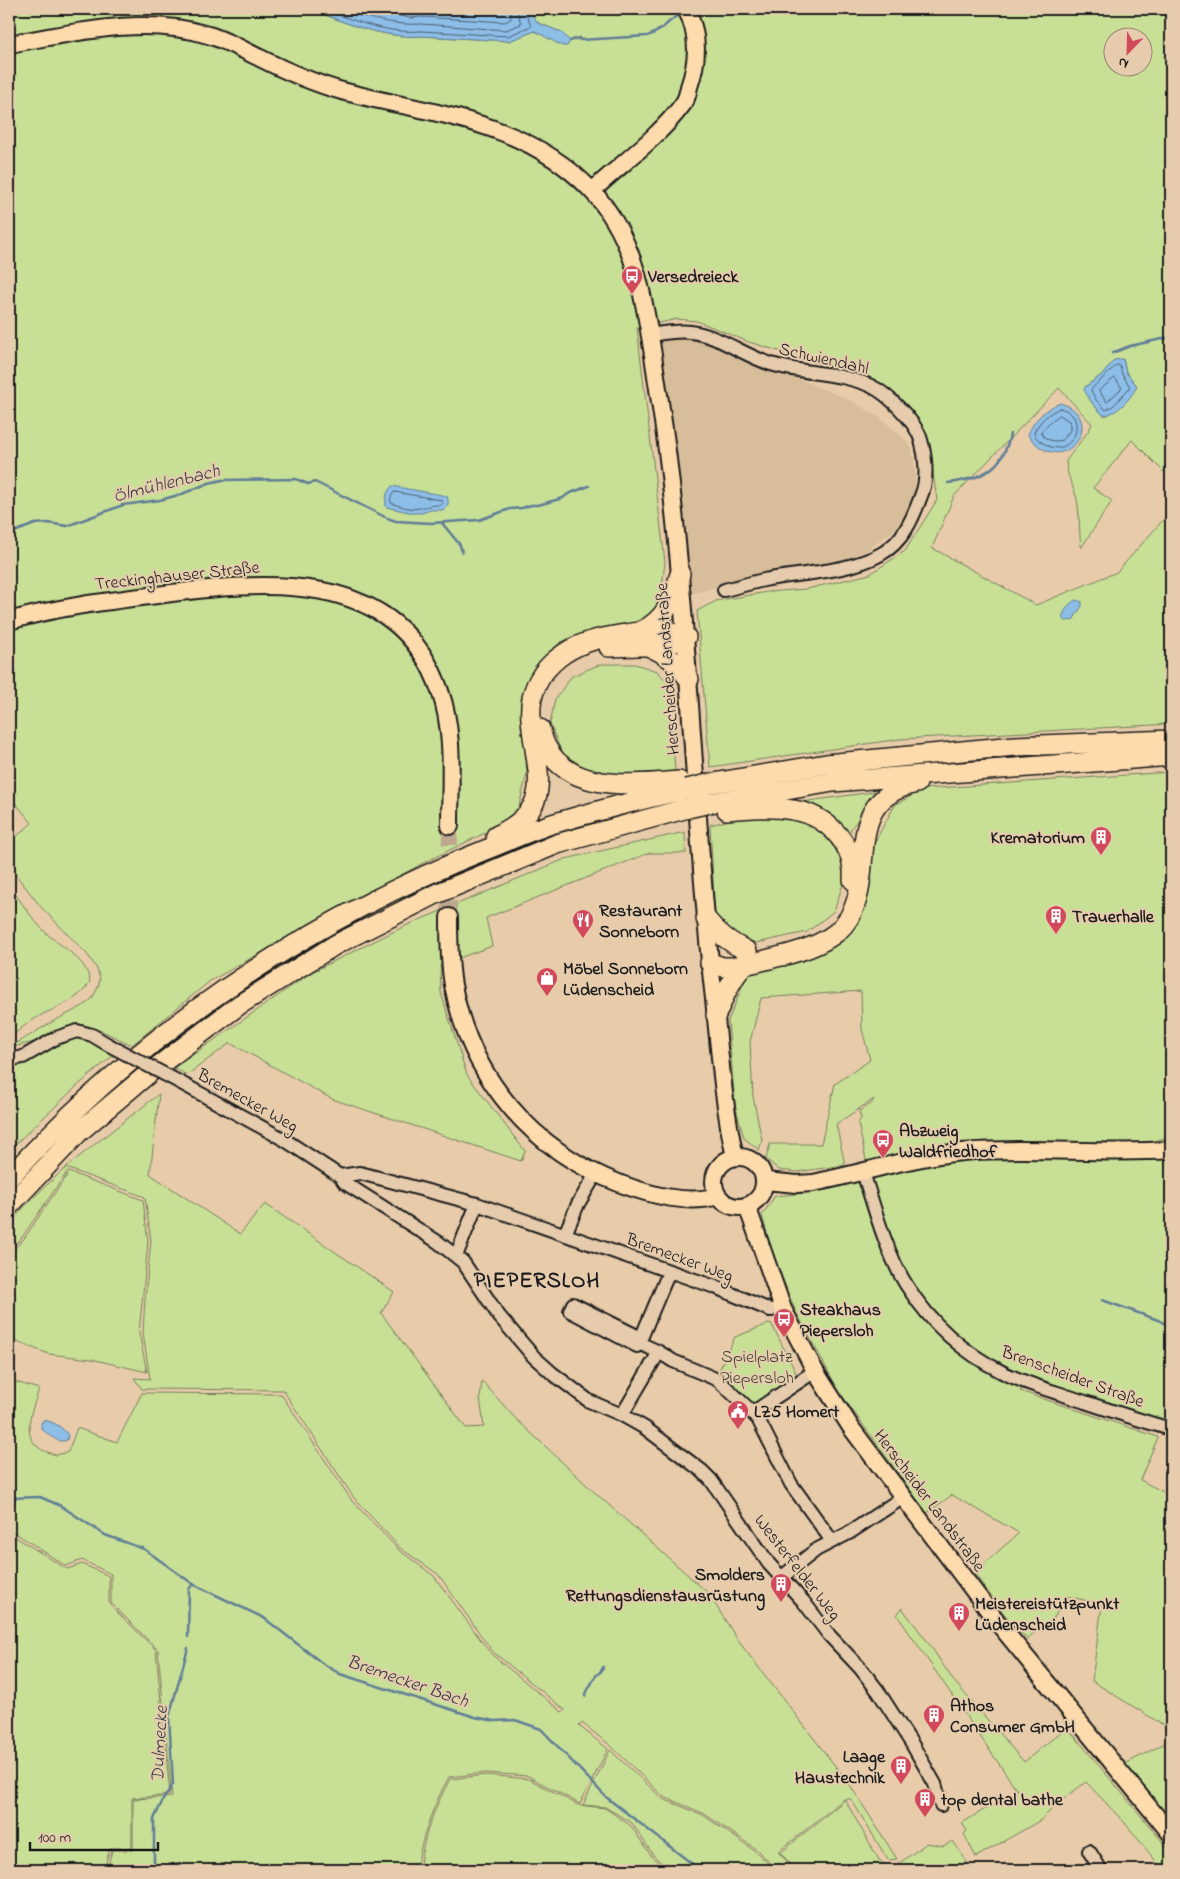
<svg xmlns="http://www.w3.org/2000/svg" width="1180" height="1879" font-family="'Indie Flower',sans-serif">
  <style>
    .built { fill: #d8bd9b }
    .green { fill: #c8e096; stroke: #727e59; fill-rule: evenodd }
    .water { fill: #8dbee8; stroke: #607d96 }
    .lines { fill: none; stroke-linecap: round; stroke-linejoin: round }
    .shore { stroke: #495d6e; stroke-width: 1 }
    .stream { stroke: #607d96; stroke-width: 2.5 }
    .major-tunnel { stroke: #bfa98e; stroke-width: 16; stroke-dasharray: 16 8; stroke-linecap: butt }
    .minor-casing { stroke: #1c1c1c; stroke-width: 16 }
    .major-casing { stroke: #1c1c1c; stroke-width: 20 }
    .highway-casing { stroke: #1c1c1c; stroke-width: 22 }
    .minor { stroke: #e6ccad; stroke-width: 12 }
    .major { stroke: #fedbac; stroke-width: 16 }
    .highway { stroke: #fedbac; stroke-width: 19 }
    .minor-bridge-casing { stroke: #1c1c1c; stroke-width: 16; stroke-linecap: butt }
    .highway-bridge-casing { stroke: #1c1c1c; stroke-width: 22; stroke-linecap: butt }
    .minor-bridge { stroke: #e6ccad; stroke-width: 12 }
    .highway-bridge { stroke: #fedbac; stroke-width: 19 }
    .labels { text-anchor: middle; stroke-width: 4; stroke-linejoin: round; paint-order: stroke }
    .poi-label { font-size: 18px; font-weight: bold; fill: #1c1c1c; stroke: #e6ccad; text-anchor: start }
    .street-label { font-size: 18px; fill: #1c1c1c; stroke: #e6ccad }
    .park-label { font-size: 18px; fill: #3e4334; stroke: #e6ccad }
    .water-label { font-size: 19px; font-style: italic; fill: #333c45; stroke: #e6ccad }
    .district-label { font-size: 22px; font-weight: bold; letter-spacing: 1px; fill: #1c1c1c; stroke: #e6ccad }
  </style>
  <rect width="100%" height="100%" fill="#e8ccaa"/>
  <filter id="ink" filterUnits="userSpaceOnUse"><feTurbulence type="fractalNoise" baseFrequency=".02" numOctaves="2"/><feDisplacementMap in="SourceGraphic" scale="10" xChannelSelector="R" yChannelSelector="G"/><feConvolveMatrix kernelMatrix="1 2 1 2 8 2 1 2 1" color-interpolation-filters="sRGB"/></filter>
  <g filter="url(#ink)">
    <path class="built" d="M661,339H702L852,401L880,418L904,438L912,449L915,469V494L906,521L856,559L760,576L693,593Z"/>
    <path class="green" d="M9,9H312C342,23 387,39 421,36L509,41L535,31L554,40L561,32L538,23L528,9H1171V479L1132,440L1093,488L1112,501L1081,548C1079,532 1080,514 1077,499C1073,485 1067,477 1066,461L1089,430L1092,424L1059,388L954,496L932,548L1036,605L1117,572L1171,511V724L900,739L710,767L697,611L716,601L767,592L807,589L870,574L905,551L937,500L929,446L861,376L749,342L697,321L677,319L637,328L665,562L660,603L639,626L560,642L529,682L522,718L527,774L516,818L425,862L210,981L132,1045L102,1031L80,1027L65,1028L46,1039L9,1048L50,1023L83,1006L92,999L98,987L100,979L97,969L87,954L41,907L9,866V843L32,823L9,795ZM1112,38H1142V68H1112ZM1123,359L1126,372L1137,386L1108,415H1103L1092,403L1085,387Z
      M601,664H635L657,671L669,684L675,771L625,776L587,769L562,753L550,724L555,699L572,676Z
      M1171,772V1137L1143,1143L1062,1144H960L867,1164L858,1123L861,1119L859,1111L871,1104L874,1099L836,1124L845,1165L797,1172L779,1170L766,1159L770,1144H821L835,1084L870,1060L862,1029L861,991L761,998L750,1042L753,1097L762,1140L759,1150L744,1138L735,1105L728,1021L747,975L813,956L854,926L867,888L872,847L895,805L924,789Z
      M879,791L850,830L846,875L834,911L807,932L756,943L732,934L715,917L710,825L802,802Z
      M685,832L686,853H649L486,918L492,946L440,965L441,993L467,1075L525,1151L521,1161L332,1099L230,1043L187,1075L174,1068L312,972L405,926L565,859Z
      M9,885C21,902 32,919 47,934C63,948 86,959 90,981C81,1001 54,1007 36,1018C26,1024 17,1031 9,1039Z
      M84,1037L116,1053L76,1087L9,1150V1066L24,1063L58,1043Z
      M159,1094L150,1174L240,1234L265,1204L394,1292L381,1313L466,1428L484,1427L480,1398L482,1381L514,1417L592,1490L708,1593L739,1642L850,1785L897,1859L888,1860L851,1799H844L778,1852L795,1870H777L756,1849L703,1813L664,1797L611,1746L582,1723L579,1726L608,1749L580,1804L528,1776L485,1773L449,1777C432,1807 422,1837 416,1870H107L112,1850H133V1799L172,1797L158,1650L111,1603V1574L82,1560L66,1566L9,1529V1382H16L39,1389C34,1406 20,1433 38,1447C42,1451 51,1453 56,1455L68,1452L77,1428L117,1442L142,1393L281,1394L352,1501L399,1550L434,1576L491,1654L562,1712L565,1710L492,1651L438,1574L400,1548L354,1498L283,1390L142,1389L134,1378L150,1379L143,1333L145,1298L151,1241L145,1197L69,1169L20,1240L9,1251V1224C52,1173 108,1135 159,1094Z
      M1171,1155V1424L1027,1375L1020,1391L1158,1437L1140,1480L1171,1496V1730L1092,1681L1102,1604L1066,1596L1054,1618L1030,1636L1028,1640L1008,1619L974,1573L1019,1533L952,1495L927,1513L840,1393L796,1312L774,1258L762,1215L775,1196L805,1193L857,1179L960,1157Z
      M69,1172L143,1200L148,1242L139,1333L147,1372L91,1359L49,1354L9,1339V1254L23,1240Z
      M771,1323L797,1375L794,1379L753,1405L748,1403L718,1373L735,1337Z
      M9,1533L67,1569L82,1564L109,1576V1604L156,1650L170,1795L132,1798V1848H110L104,1870H9Z
      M902,1608L930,1645L953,1680L1024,1762L1067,1727L1171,1852V1870H1163L1125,1823L1086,1782L1059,1802L1041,1820L976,1857L964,1834L967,1831L962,1823L1017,1790L897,1615Z
      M1171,1740V1821L1125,1764Z
      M610,1750L663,1799L703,1815L755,1851L775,1870H669L654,1856L632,1823L605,1807L583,1805Z
      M486,1775L529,1779L578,1805L605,1808L631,1826L653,1858L667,1870H419C424,1835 433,1810 450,1779Z
      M845,1800L879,1860L887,1866L894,1867L927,1843L943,1846L953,1841L967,1862L953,1870H797L780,1853Z"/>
    <path class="water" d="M312,9H528L538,23L561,32L570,41L567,46H562L535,31L509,41L421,36C387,39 342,23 312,9Z
      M1120,359H1123L1126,372L1137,386C1132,397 1117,415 1103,415L1092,403L1084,390L1085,387L1103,374L1114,360Z
      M1060,403C1110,417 1064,484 1028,435C1033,420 1045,409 1060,403Z
      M392,486L447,496C449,502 449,506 443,510H430L422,513H413L386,507C385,498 386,493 392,486Z
      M1076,600L1082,602V606L1073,620L1066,621L1062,618C1064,611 1069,603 1076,600Z
      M43,1420C52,1421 63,1427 68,1435L67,1440C57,1444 48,1434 41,1428V1423Z"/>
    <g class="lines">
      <path class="shore" d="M324,9C354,21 388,34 421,31L508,36L531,26L524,9
        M341,9C366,18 395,26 421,24L506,30L521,24L517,9
        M365,9L410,18L422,17L505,22L511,19L510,9
        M1117,365L1120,366L1122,374L1130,387L1113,406L1106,410L1096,400L1091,390Z
        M1115,378L1122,388L1107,402L1099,391Z
        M1060,408C1093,417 1070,461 1045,444C1039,441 1036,439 1034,433C1038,422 1050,412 1060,408Z
        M1060,415L1070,422V430L1063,440C1055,442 1044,441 1041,432L1049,423Z
        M395,492L441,500L443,503L441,505C431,505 429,506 420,508C412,510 399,506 391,503C390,499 391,494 395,492Z"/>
      <path class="stream" d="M570,41L579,38L580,40L647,36C660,33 666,23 677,16
        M1112,353L1130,346L1171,337
        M948,483C981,479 1004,469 1010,434
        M442,523L460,545L462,552
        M9,534L35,524L48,523L67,526L123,505L160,500L182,494L209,483L222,480L296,479L308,484L315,482L387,518L396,521L431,523L479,520L510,509L522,508L531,505H538L563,498L568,494L589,486
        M1102,1300L1158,1320L1171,1327
        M9,1498L40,1497L61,1506L105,1535L144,1549L193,1584L264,1618L322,1663L340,1674L475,1717L495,1721L515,1720L541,1729L606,1797L700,1870
        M188,1637L189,1589L193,1584
        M585,1696C588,1689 592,1683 595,1677C598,1672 602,1673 603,1667
        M154,1870V1819L163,1800L173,1784L169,1717L188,1648"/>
      <path class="major-tunnel" d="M449,917L450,826"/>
      <g class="minor-casing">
        <path id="minor" d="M650,335C663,333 678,330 691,332C718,335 745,356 771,364C803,374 840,372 871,386C888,394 916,422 921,440C926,457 928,480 921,496C913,518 903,542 881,554C850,572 800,573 764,580C750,583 737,587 724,590
          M9,1060L23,1057L56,1038L77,1031L92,1035L107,1044
          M181,1083L285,1140L340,1176L345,1183L438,1242L463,1262L499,1316L534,1357L552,1373L589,1401L622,1415L645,1428L702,1471L711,1480L769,1564L803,1601L829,1635L861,1669L878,1691L912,1744L935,1784L941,1805
          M863,1172C874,1207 887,1255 907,1286C930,1322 962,1352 1002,1372C1024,1383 1049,1390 1073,1398C1106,1409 1138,1420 1171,1429
          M340,1176L360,1173L477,1204L715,1287L770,1310L783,1309
          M565,1234L578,1204L596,1174
          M456,1256L477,1204
          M669,1272L639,1343L659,1352L673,1361L718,1380L748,1408L758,1419L791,1484L832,1541
          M639,1343L637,1346L570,1311L573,1304L641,1338
          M752,1413L815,1371
          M622,1415L659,1352
          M782,1577L816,1550L849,1533L902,1498
          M1089,1851L1101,1870"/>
      </g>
      <g class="major-casing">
        <path id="major" d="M9,44C73,33 144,15 208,35C226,40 243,50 260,58C286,71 313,83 342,91C432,115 524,119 592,191C634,236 644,296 653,355C657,384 662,413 666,443C689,621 693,802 712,981C719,1040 722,1099 735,1157
          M592,191C622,163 658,138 683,104C686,100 688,93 689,87C698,61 699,33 686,9
          M9,621C57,607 108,601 157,595C262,581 397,566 440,691C455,733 450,782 450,826
          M449,917C449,939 449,962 453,985C470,1078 533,1151 621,1184C651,1195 687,1205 718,1196
          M714 1182a25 25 0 1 1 50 0a25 25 0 1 1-50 0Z
          M765,1181L797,1184L813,1183C863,1173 911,1157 962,1152C1032,1146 1102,1155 1171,1150
          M747,1206L783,1309L815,1371L852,1429L998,1623L1171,1834"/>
      </g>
      <g class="highway-casing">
        <path id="highway" d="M641,631C666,620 673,599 680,574
          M648,646C667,654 676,662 689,679
          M609,647L667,645L686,637
          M540,729C554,794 629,785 679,781
          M708,784L826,764L1015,746L1171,740
          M710,803L833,782L1171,756
          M727,810C748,808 771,806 793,810C826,815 856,844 853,880
          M496,836C558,807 535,771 531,719C527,672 566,644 608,637C634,632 660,627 686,637
          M706,919C718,934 730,943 747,951
          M710,963C715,964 721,967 725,967C740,968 767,959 782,956C801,951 821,945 837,932C887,888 831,801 917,783
          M716,1015C724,996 731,979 745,964
          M9,1178C137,1036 306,921 485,850C508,841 531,830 555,823C599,810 643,799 687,789
          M9,1206L79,1132L149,1073L239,1005L335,945L436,894L557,844L688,808"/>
      </g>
      <use href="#minor" class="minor"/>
      <use href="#major" class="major"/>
      <use href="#highway" class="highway"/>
      <g class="minor-bridge-casing">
        <path id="minor-bridge" d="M107,1044L181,1083"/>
      </g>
      <g class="highway-bridge-casing">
        <path id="highway-bridge" d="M687,789L708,784
          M688,808L710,803"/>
      </g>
      <use href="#minor-bridge" class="minor-bridge"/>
      <use href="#highway-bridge" class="highway-bridge"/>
    </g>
  </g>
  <defs>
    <g id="bus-pin" transform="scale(1.125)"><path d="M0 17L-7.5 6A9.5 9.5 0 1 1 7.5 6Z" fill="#d1495b" stroke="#e6ccad"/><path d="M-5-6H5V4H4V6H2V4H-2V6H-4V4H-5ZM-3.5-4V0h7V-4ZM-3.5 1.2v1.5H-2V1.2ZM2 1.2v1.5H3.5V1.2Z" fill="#fff"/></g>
    <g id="building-pin" transform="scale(1.125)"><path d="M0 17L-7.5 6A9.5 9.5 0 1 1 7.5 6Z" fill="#d1495b" stroke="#e6ccad"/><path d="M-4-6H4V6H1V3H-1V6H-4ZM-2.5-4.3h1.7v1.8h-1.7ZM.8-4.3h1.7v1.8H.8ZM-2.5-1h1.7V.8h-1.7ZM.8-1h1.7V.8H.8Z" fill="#fff"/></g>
    <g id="restaurant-pin" transform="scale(1.125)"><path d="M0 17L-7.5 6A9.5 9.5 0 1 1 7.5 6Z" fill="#d1495b" stroke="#e6ccad"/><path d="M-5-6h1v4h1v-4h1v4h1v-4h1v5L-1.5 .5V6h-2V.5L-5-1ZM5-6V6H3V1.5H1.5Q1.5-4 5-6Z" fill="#fff"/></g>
    <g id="shop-pin" transform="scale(1.125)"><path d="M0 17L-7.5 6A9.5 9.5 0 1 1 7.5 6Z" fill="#d1495b" stroke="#e6ccad"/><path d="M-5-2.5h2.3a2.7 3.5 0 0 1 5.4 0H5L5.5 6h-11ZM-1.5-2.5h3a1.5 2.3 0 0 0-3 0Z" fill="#fff"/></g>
    <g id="civic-pin" transform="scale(1.125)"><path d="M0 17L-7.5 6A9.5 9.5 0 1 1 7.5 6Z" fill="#d1495b" stroke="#e6ccad"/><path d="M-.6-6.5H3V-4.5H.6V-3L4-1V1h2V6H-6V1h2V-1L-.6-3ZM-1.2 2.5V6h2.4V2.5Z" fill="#fff"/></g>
  </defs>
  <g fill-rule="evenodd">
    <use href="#bus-pin" x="632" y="276"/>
    <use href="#building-pin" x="1101" y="837"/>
    <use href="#building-pin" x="1056" y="916"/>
    <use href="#restaurant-pin" x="583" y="920"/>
    <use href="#shop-pin" x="547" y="978"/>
    <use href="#bus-pin" x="883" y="1140"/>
    <use href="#bus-pin" x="784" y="1319"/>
    <use href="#civic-pin" x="738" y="1411"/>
    <use href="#building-pin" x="781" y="1584"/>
    <use href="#building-pin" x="959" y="1613"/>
    <use href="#building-pin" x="934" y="1715"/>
    <use href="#building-pin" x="901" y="1766"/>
    <use href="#building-pin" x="925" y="1799"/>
  </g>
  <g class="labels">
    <g class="poi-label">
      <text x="648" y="282">Versedreieck</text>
      <text x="1085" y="843" text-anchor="end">Krematorium</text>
      <text x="599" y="916">Restaurant<tspan x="599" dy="21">Sonneborn</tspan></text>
      <text x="1072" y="922">Trauerhalle</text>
      <text x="563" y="974">Möbel Sonneborn<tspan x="563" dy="21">Lüdenscheid</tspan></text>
      <text x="899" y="1136">Abzweig<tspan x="899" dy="21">Waldfriedhof</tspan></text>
      <text x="800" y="1315">Steakhaus<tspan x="800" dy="21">Piepersloh</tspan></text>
      <text x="754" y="1417">LZ5 Homert</text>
      <text x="765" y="1580" text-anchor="end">Smolders<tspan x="765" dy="21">Rettungsdienstausrüstung</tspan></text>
      <text x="975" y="1609">Meistereistützpunkt<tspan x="975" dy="21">Lüdenscheid</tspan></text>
      <text x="950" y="1711">Athos<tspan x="950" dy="21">Consumer GmbH</tspan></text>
      <text x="885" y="1762" text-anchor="end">Laage<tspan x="885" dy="21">Haustechnik</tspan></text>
      <text x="941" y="1805">top dental bathe</text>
    </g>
    <g class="street-label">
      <text transform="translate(824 358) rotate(13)" y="6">Schwiendahl</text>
      <text transform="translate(177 575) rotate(-6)" y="6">Treckinghauser Straße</text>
      <text transform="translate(667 669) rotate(-94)" y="6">Herscheider Landstraße</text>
      <text transform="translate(248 1100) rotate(29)" y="6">Bremecker Weg</text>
      <text transform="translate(680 1257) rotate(20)" y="6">Bremecker Weg</text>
      <text transform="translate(1073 1376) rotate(20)" y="6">Brenscheider Straße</text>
      <text transform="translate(930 1500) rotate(53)" y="6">Herscheider Landstraße</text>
      <text transform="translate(798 1567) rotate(52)" y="6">Westerfelder Weg</text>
    </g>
    <g class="park-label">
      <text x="757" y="1362">Spielplatz<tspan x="757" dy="21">Piepersloh</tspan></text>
    </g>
    <g class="water-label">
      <text transform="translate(166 482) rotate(-14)" y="7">Ölmühlenbach</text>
      <text transform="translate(408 1680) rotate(19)" y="7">Bremecker Bach</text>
      <text transform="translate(158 1744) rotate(-87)" y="7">Dulmecke</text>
    </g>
    <g class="district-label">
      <text x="537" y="1287">PIEPERSLOH</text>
    </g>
  </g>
  <rect width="1180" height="1879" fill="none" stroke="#e6ccad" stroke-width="30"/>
  <rect x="15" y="15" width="1150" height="1849" fill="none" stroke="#1c1c1c" stroke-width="2" filter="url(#ink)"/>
  <g transform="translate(1128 52) rotate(203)"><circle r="24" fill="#e6ccad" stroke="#958673"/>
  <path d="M0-4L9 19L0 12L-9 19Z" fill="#d1495b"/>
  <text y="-8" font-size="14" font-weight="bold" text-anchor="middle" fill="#1c1c1c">N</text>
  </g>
  <path d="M30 1842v8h128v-8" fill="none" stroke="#1c1c1c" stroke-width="2.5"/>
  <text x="38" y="1842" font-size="15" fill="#1c1c1c" stroke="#e6ccad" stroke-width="4" paint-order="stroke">100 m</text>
</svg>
